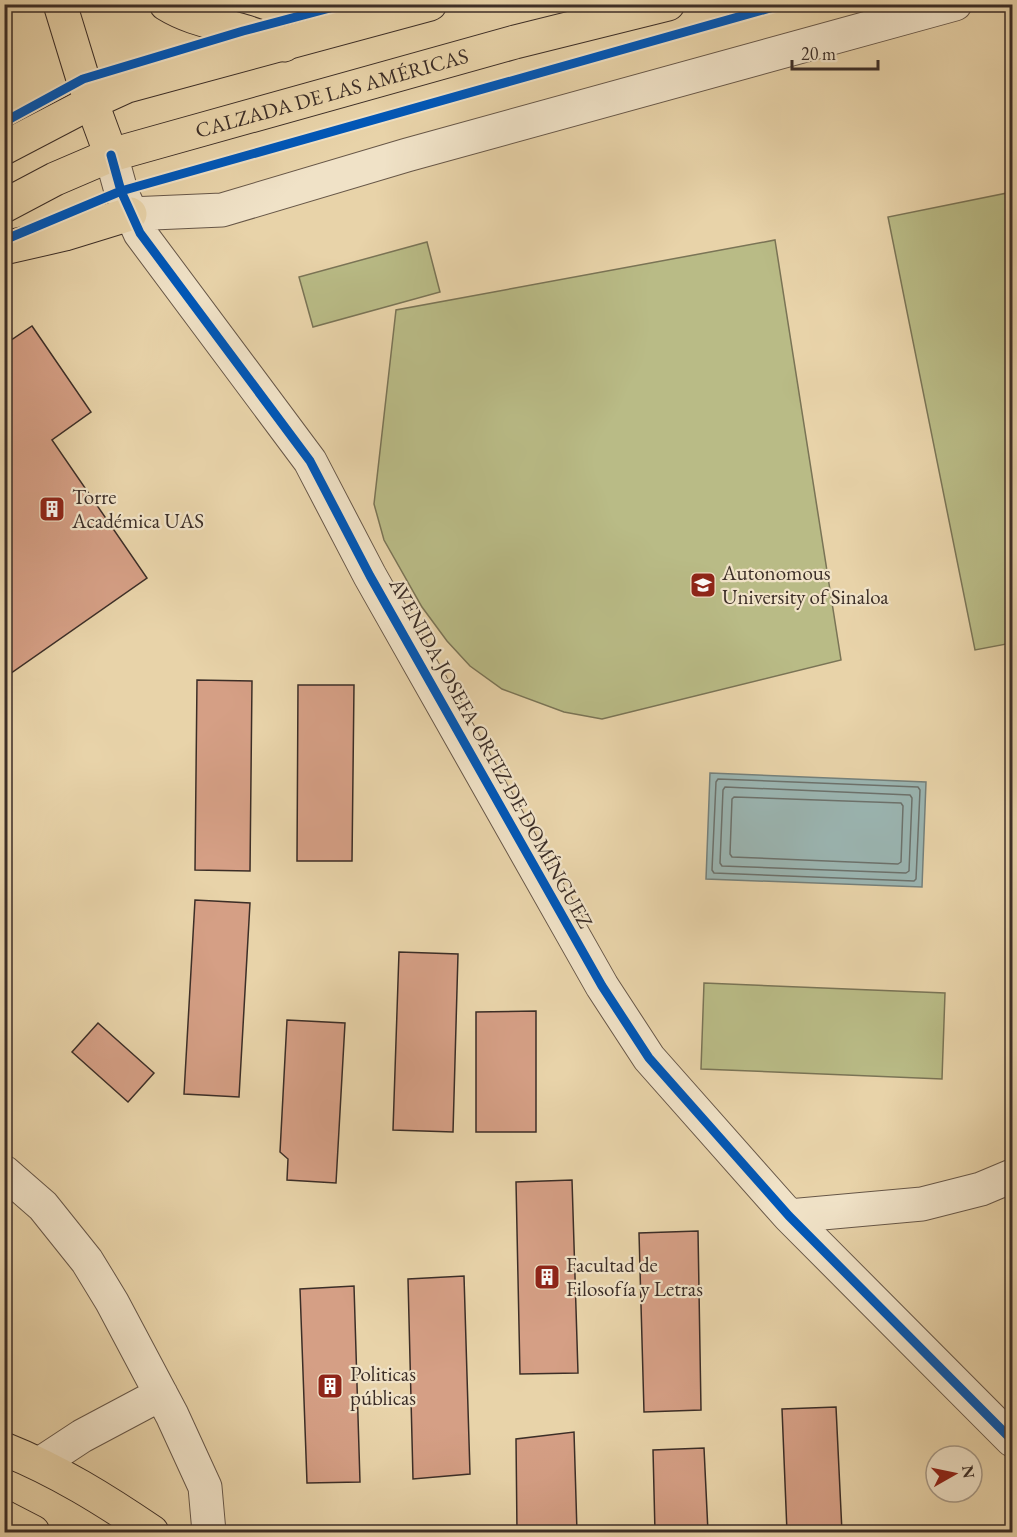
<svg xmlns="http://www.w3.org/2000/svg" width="1017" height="1537" font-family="'EB Garamond',serif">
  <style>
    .green { fill: #b9bb86; stroke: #7a7456; stroke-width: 1.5 }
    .water { fill: #9bb6b3; stroke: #75807b; stroke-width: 1.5 }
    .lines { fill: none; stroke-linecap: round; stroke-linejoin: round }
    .shore { stroke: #6c726d; stroke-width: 1.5 }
    .building { fill: #d59f85; stroke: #3c2e27; stroke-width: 1.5 }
    .minor-casing { stroke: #675748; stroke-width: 35 }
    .major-casing { stroke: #3c2e27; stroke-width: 35 }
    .minor { stroke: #f0e2c7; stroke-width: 33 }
    .major { stroke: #e8d3a9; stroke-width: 33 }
    .cycleway-casing { stroke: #f0e2c7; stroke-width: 13 }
    .cycleway { stroke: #0057b8; stroke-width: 9 }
    .labels { text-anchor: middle; stroke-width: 4.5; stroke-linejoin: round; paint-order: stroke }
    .street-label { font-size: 21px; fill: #3c2e27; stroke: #f0e2c7 }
    .poi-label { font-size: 21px; fill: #3c2e27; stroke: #f0e2c7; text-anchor: start }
  </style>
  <rect width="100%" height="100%" fill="#e8d3a9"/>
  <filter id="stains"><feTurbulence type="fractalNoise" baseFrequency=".00333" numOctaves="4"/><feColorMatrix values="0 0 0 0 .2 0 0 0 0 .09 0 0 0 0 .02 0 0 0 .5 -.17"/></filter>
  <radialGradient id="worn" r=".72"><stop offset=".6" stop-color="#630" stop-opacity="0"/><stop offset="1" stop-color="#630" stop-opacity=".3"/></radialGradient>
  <path class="green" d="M1012,192V643L975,650L888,217Z
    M775,240L841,660L602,719L564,712L502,689L470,666L447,641L422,607L384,540L374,504L396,310Z
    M427,242L440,292L313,327L299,277Z
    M704,983L945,993L942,1079L701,1069Z"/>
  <path class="water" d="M710,773L926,782L922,887L706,879Z"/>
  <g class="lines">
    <path class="shore" d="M718,779L918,787L920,790L916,879L914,881L714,873L712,870L716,782Z
      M725,787L910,795L912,798L909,871L906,873L722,866L720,863L723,790Z
      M734,797L901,803L903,806L901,862L898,864L732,857L730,854L732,799Z"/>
  </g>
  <path class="building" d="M32,326L91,412L52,440L147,578L4,678V345Z
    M197,680L252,681L250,871L195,870Z
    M298,685H354L352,861H297Z
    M195,900L250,903L239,1097L184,1094Z
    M399,952L458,954L453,1132L393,1130Z
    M536,1011V1132H476V1012Z
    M287,1020L345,1023L336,1183L287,1180L288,1159L280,1152Z
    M98,1023L154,1073L128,1102L72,1052Z
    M572,1180L578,1373L520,1374L516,1182Z
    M698,1231L701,1410L644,1412L639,1233Z
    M464,1276L470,1474L413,1479L408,1279Z
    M354,1286L360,1482L307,1483L300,1289Z
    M836,1407L842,1532H787L782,1409Z
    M574,1432L577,1532H517L516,1439Z
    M704,1448L708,1532H655L653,1450Z"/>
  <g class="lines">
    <g class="minor-casing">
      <path id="minor" d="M111,155L121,191L140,233L310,461L370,576L602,986L649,1058L789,1216L1012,1440
        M130,214L222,210L407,155L955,4
        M4,1172L43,1206L87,1261L112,1302L172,1415L205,1487L209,1532
        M789,1216L922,1204L981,1189L1012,1176
        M41,1463L82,1436L161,1394"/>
    </g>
    <g class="major-casing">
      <g id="major">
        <path d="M60,4L83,79L111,155"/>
        <path d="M166,4C190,19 217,23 243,31C257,35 270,41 284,45"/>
        <path d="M4,148L92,102L127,86L430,4"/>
        <path id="s1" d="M4,206L55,179L111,155L515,42L668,4"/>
        <path d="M4,248L65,234L130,214"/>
        <path d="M4,1449C57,1470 105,1500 152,1532"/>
        <path d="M4,1517L33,1532"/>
      </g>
    </g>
    <use href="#minor" class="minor"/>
    <use href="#major" class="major"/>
    <g class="cycleway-casing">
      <path id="cycleway" d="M4,122L83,79L243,31L345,4
        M111,155L121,191L140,233L310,461L370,576L602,986L649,1058L789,1216L1012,1440
        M4,240L121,191L784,4"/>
    </g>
    <use href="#cycleway" class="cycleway"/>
  </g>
  <defs>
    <g id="building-square" transform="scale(1.35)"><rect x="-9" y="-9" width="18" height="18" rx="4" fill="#8f2418" stroke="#f0e2c7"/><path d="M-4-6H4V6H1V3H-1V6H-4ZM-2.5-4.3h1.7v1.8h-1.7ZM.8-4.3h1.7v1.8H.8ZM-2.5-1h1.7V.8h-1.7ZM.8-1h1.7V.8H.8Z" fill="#fff"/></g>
    <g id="university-square" transform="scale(1.35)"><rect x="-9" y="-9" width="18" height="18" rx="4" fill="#8f2418" stroke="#f0e2c7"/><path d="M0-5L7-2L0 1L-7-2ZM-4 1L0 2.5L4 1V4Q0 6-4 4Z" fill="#fff"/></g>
  </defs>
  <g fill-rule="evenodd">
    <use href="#building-square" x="52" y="509"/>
    <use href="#university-square" x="703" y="585"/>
    <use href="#building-square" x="547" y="1277"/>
    <use href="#building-square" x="330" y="1386"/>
  </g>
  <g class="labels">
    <g class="street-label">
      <text dy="7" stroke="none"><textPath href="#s1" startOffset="348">CALZADA DE LAS AMÉRICAS</textPath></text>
      <text transform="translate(491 753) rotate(61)" y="7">AVENIDA JOSEFA ORTIZ DE DOMÍNGUEZ</text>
    </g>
    <g class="poi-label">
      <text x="72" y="504">Torre<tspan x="72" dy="24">Académica UAS</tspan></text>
      <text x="722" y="580">Autonomous<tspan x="722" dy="24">University of Sinaloa</tspan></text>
      <text x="566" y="1272">Facultad de<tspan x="566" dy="24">Filosofía y Letras</tspan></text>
      <text x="350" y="1381">Politicas<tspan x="350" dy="24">públicas</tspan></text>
    </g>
  </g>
  <rect width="1017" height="1537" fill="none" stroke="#e8d3a9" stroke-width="24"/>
  <rect x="6" y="6" width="1005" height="1525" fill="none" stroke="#3c2e27" stroke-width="3"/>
  <rect x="12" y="12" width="993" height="1513" fill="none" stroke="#3c2e27" stroke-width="1.5"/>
  <g transform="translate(954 1474) rotate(81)"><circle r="28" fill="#f0e2c7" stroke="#a89a87" stroke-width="1.5"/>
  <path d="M0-4.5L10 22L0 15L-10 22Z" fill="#8f2418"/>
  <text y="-9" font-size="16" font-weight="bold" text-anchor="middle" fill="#3c2e27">N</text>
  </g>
  <path d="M792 60v9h86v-9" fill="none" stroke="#3c2e27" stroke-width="3"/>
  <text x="801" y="60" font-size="18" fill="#3c2e27" stroke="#f0e2c7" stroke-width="4.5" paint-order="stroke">20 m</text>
  <rect width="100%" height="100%" filter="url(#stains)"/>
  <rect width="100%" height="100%" fill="url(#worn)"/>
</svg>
